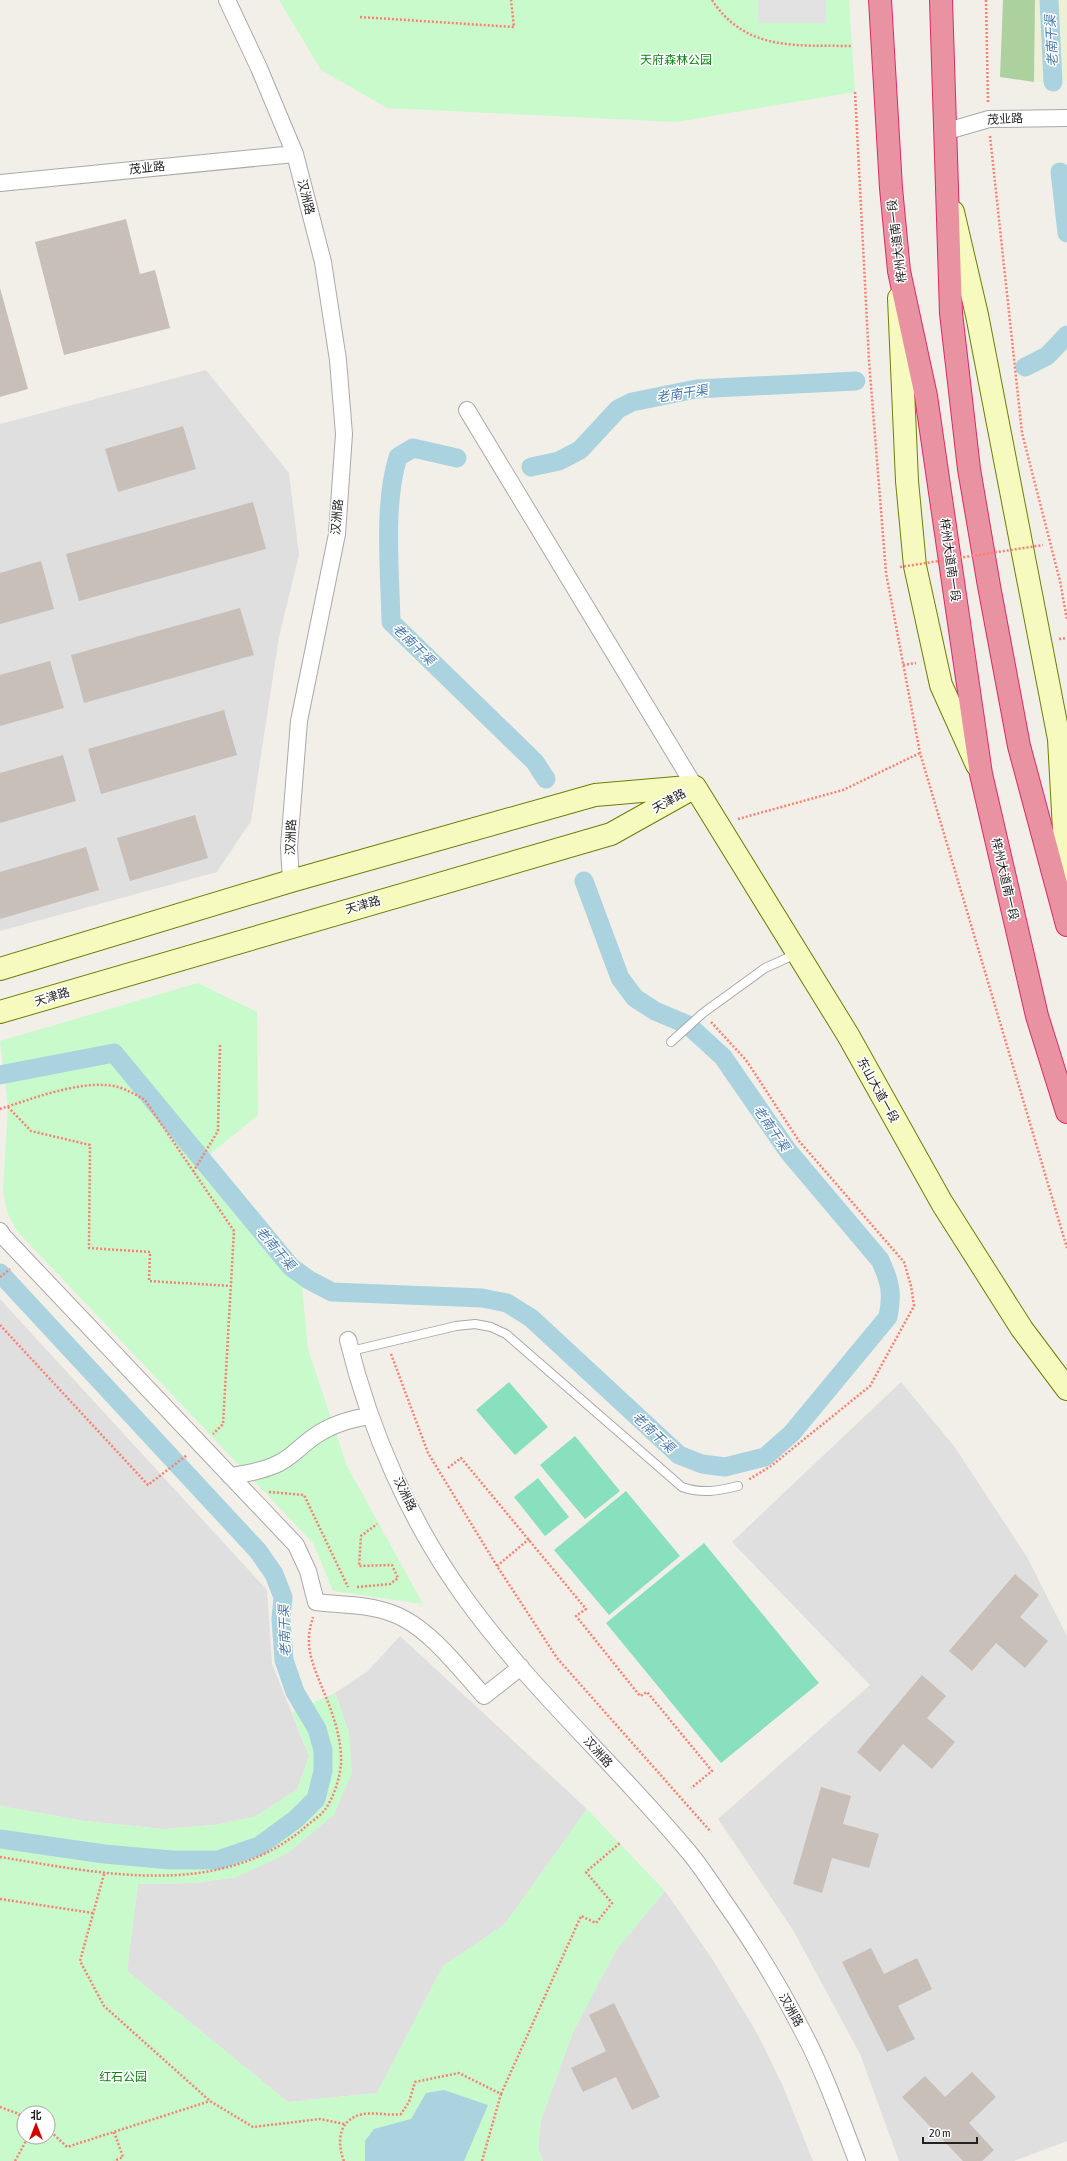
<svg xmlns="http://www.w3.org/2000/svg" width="1067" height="2161" font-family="'Asap Condensed','Noto Sans SC',sans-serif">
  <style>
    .residential { fill: #e0dfdf }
    .farmland { fill: #eef0d5 }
    .forest { fill: #add19e }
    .park { fill: #c8facc; fill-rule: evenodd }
    .pitch { fill: #88e0be }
    .parking { fill: #e2e2e2 }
    .water { fill: #aad3df }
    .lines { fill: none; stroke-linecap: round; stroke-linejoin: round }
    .canal { stroke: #aad3df; stroke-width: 19 }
    .building { fill: #c7bfb8 }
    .lane-casing { stroke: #a9a9a9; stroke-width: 10 }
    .street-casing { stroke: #a9a9a9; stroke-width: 18 }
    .secondary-casing { stroke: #707d05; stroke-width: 24 }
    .highway-casing { stroke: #dc2a67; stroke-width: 24 }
    .path { stroke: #fa8072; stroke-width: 2.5; stroke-dasharray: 2 2; stroke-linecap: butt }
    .lane { stroke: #fff; stroke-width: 8 }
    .street { stroke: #fff; stroke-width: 16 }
    .secondary { stroke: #f7fabf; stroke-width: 22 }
    .highway { stroke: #e892a2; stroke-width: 22 }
    .path-bridge { stroke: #fa8072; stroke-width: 2.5; stroke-dasharray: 2 2; stroke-linecap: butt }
    .labels { text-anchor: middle; stroke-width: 3; stroke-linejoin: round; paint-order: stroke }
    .park-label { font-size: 12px; fill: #0c8416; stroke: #fff }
    .street-label { font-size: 12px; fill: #222; stroke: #fff }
    .water-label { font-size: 13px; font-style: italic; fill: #4a7aab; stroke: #fff }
  </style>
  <rect width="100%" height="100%" fill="#f2efe9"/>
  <path class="residential" d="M206,370L289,473L299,555L279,637L251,821L217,872L0,931V424Z
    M0,1299L267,1590L272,1664L309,1756L297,1790L254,1817L214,1825L162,1829L85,1821L0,1806Z
    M901,1382L954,1446L1027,1557L1067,1636V2141L1014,2161H899L860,2054L793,1930L718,1819L870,1685L732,1542Z
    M400,1636L587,1809L505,1924L443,1966L377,2093L288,2102L127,1971L138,1884L193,1883L237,1877L349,1733L335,1693L368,1671Z
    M665,1891L711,1957L757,2033L782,2084L813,2161H543L538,2149L541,2120L573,2032L616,1950Z"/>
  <path class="farmland" d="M1035,0H1067V81L1034,82Z"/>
  <path class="forest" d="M1003,0H1035L1034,82L1000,77Z"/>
  <path class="park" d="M279,0H849L855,92L676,122L387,108L321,70Z
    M198,983L257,1012L258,1115L198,1164L302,1286L308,1349L347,1466L423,1604L333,1591L313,1543L17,1231L7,1212L3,1190L8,1107L0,1041Z
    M335,1693L349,1733L352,1772L334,1815L288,1853L237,1877L193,1883L138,1884L127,1971L288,2102L377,2093L443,1966L505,1924L587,1809L665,1891L616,1950L573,2032L541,2120L538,2149L543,2161H0V1806L85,1821L162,1829L214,1825L254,1817L297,1790L309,1756L292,1712ZM24,2113H48V2137H24Z"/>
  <path class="pitch" d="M509,1382L548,1427L515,1455L476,1410Z
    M575,1436L620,1491L585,1519L540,1465Z
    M538,1478L569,1517L545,1536L514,1497Z
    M626,1491L680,1556L609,1615L554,1550Z
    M704,1543L819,1683L721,1763L606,1623Z"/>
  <path class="parking" d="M758,0H826V23H758Z"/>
  <path class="water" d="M444,2090L488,2105L464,2161H365V2141L374,2129L411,2119L426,2093Z"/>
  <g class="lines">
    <path class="canal" d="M1049,0L1053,82
      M1060,172L1067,233
      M1025,367L1047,356L1067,335
      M457,458L413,448L398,457C383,505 390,571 391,622L535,762L546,779
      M531,467L559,461L580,450L618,409L632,402L696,389L856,381
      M0,1075L114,1053L291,1267L309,1280L332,1292L482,1298L507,1303L531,1318L679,1455L702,1464L725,1467L765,1457L792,1433L888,1317C893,1293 890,1281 880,1260L788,1151L723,1057L688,1025L655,1011L635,998L620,978L584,881
      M0,1273L258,1551L274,1574L283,1597L281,1619L284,1660L295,1692L317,1729L323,1750V1771L316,1799L296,1819L259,1846L218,1860H172L104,1854L0,1839"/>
  </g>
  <path class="building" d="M126,219L140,274L155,270L170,328L64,355L35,242Z
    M0,288L28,389L0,397Z
    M183,426L196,469L118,492L105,449Z
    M253,502L266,549L79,601L66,554Z
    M41,561L54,609L0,624V573Z
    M240,608L254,655L84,703L71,655Z
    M50,661L64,708L0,726V675Z
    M224,710L237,755L101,794L88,749Z
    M63,755L76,801L0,823V773Z
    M195,815L208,858L130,881L117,838Z
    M86,847L99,890L0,919V872Z
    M1015,1574L1039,1595L1020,1617L1048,1641L1025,1668L996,1643L972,1671L949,1651Z
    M922,1675L946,1696L927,1718L955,1742L932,1769L903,1744L880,1772L857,1752Z
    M821,1787L851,1796L843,1824L879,1834L869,1868L832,1858L822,1893L793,1884Z
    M871,1948L884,1974L917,1958L932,1989L898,2006L915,2039L887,2052L842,1962Z
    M614,2003L660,2097L632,2110L616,2077L583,2092L571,2068L606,2051L589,2015Z
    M972,2072L996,2097L969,2123L994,2150L982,2161H963L902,2097L925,2076L945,2097Z"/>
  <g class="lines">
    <g class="lane-casing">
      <path id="lane" d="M671,1042L703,1013L765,968L796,954
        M351,1351L456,1326L475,1324L491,1327L506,1334L682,1487C702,1494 717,1491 738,1486"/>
    </g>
    <g class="street-casing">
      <path id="street" d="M227,0L259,68L295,154L323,262L338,360L344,434L337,534L299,721L289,847L291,881
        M944,132L989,119L1067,118
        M0,183L295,154
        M467,410L695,787
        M0,1231L3,1236L296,1545L308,1571L316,1602C340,1605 368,1604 391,1613C427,1625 459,1668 484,1696L521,1667
        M348,1340C370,1431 410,1522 465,1598C532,1691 619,1767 692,1856C703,1870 713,1885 723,1900C752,1941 779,1985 802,2030C824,2071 840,2117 857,2161
        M230,1476C245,1474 261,1471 275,1465C291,1459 301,1445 315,1436C332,1424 350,1419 370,1416"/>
    </g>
    <g class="secondary-casing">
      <path id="secondary" d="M953,212L977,315L1059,739L1067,884
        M899,298L907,481L915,566L941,685L977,765
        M695,787L848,1035L942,1203L1022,1329L1067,1389
        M0,969L291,881L595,795L688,787
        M0,1012L611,834L695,787"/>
    </g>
    <g class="highway-casing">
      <path id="highway" d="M880,0L891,188L899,271L926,396L981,774L1037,1016L1067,1112
        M941,0L951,313L969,469L989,586L1019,746L1067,925"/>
    </g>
    <path class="path" d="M712,0C746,52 798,45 852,46
      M986,0L988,103
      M360,17L514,27L511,0
      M855,92L869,361L886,573L920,753L1067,1248
      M990,136L1022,433L1060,581L1067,620
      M1059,639L1067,638
      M903,665L916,663
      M738,819L843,790L920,753
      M711,1022L746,1060L799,1141L904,1262L911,1286L914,1306L870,1386L771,1466L748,1480
      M8,1107L31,1131L90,1145L89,1248L150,1252L149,1281L231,1286
      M0,1109C31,1099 73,1083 105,1085C119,1085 133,1093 145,1100L234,1231L223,1424L213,1434
      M193,1172L218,1131L220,1043
      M0,1277L10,1269
      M0,1325L148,1485L187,1455
      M391,1354L428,1453L497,1566L557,1658L711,1832
      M448,1468L461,1458L586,1609L576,1616L640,1696L647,1692L712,1771L691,1788
      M269,1492L304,1495L348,1587
      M497,1566L529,1539
      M357,1587L390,1584L398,1578L392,1565L359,1566L361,1536L377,1524
      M0,1857C100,1873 217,1900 303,1829C309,1823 318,1818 324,1811C333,1799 340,1779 341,1763C342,1736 331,1709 321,1685C315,1670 308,1654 309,1638C309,1631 311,1624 313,1617
      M104,1874L80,1961L104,2006L210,2101L253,2127L320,2119L344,2124
      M0,1899L93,1913
      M501,2094L581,1916L596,1923L612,1903L586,1872L620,1843
      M0,2107L19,2114L24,2125
      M48,2129L67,2147L210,2101
      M114,2132L123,2157L114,2161
      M15,2161L25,2143V2137
      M344,2161C336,2141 339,2119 363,2114C376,2112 389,2116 401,2114L409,2102L415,2082L459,2073L501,2094L482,2161"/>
    <use href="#lane" class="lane"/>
    <use href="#street" class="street"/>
    <use href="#secondary" class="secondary"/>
    <use href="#highway" class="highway"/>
    <path class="path-bridge" d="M900,567L1043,545"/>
  </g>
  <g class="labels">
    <g class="park-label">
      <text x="676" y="64">天府森林公园</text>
      <text x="123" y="2081">红石公园</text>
    </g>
    <g class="street-label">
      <text transform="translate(1005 119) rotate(-3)" y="4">茂业路</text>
      <text transform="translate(147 168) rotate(-6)" y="4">茂业路</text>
      <text transform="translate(306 197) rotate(76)" y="4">汉洲路</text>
      <text transform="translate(897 241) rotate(-97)" y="4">梓州大道南一段</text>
      <text transform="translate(337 517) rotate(-85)" y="4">汉洲路</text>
      <text transform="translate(950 560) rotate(82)" y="4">梓州大道南一段</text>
      <text transform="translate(669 801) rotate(-29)" y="4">天津路</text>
      <text transform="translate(291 837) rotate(-88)" y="4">汉洲路</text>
      <text transform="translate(1005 879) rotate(77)" y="4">梓州大道南一段</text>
      <text transform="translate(363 905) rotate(-16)" y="4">天津路</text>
      <text transform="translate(52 997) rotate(-17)" y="4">天津路</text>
      <text transform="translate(878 1090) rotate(61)" y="4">东山大道一段</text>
      <text transform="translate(405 1494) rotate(64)" y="4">汉洲路</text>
      <text transform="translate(598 1752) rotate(48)" y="4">汉洲路</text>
      <text transform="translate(791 2010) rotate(61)" y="4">汉洲路</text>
    </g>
    <g class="water-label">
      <text transform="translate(1051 41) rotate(-93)" y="5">老南干渠</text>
      <text transform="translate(682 393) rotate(-9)" y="5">老南干渠</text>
      <text transform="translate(414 644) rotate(44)" y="5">老南干渠</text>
      <text transform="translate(772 1128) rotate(55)" y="5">老南干渠</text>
      <text transform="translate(276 1248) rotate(49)" y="5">老南干渠</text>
      <text transform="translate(654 1432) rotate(43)" y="5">老南干渠</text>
      <text transform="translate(284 1631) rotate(-92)" y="5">老南干渠</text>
    </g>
  </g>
  <g transform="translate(36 2125)"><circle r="19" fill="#ffffff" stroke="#a7a7a7"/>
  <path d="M0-3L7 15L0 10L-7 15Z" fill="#d40000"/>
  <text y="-6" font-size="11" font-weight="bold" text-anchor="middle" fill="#222222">北</text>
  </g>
  <path d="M923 2137v6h54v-6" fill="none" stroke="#222222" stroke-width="2"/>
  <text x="929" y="2137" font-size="12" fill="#222222" stroke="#ffffff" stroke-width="3" paint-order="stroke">20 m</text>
</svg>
